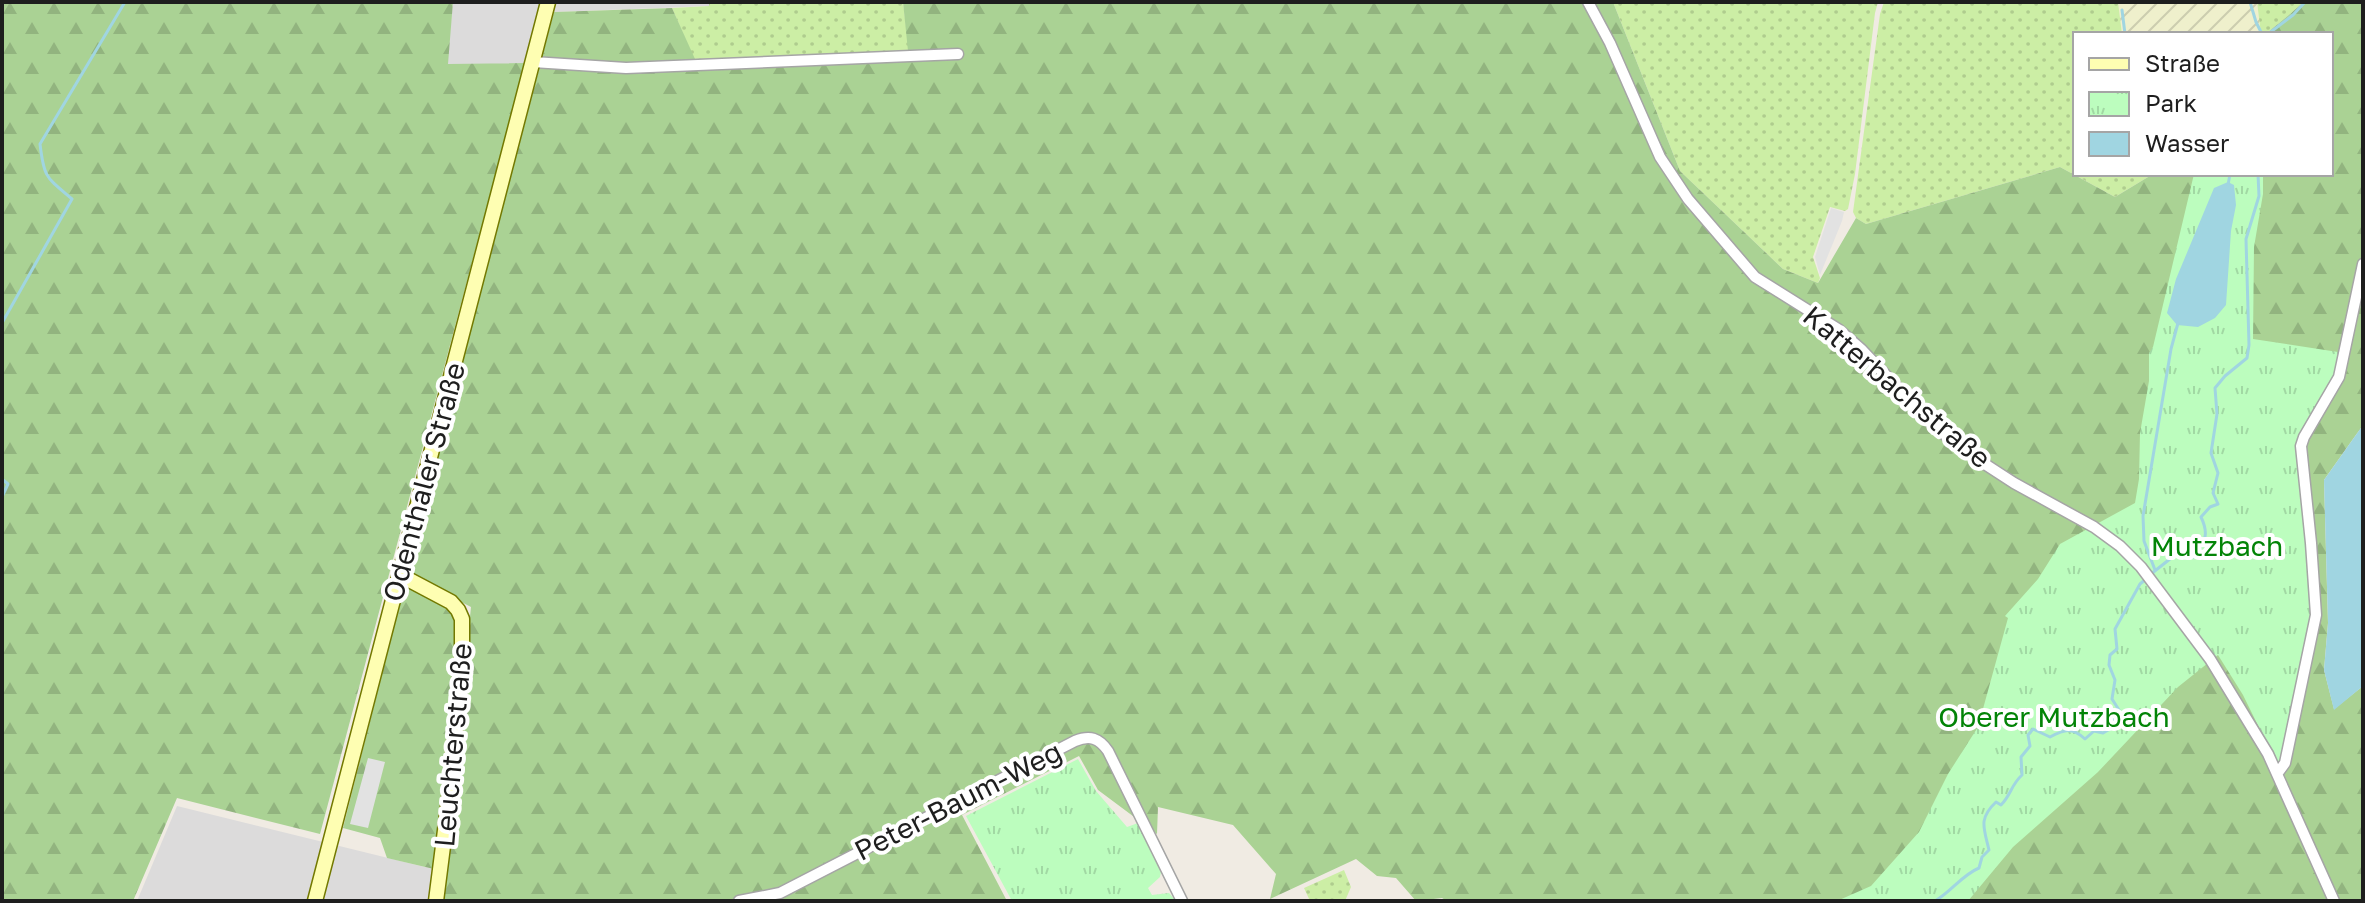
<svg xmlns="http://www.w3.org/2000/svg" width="2365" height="903" font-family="'Golos Text',sans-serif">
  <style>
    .residential { fill: #dcdbdb }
    .farmland { fill: url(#farmland-furrows) }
    .grass { fill: url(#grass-dots) }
    .forest { fill: url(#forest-firs) }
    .park { fill: url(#park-tufts) }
    .parking { fill: #e2e2e2 }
    .water { fill: #a0d5e1 }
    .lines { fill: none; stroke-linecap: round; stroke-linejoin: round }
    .stream { stroke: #a0d5e1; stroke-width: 3 }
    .street-casing { stroke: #a5a5a5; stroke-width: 13 }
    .secondary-casing { stroke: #737900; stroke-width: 17 }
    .street { stroke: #fff; stroke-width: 10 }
    .secondary { stroke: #fefeb2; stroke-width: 14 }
    .labels { text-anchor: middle; stroke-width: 8; stroke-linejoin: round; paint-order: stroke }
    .street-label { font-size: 28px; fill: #1e1e1e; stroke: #fff }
    .park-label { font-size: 28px; fill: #038407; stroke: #fff }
  </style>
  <defs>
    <pattern id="farmland-furrows" width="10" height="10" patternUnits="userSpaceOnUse" patternTransform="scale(2)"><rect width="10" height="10" fill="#eff0cc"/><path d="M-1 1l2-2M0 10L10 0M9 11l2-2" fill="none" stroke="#cccdaf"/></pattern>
    <pattern id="grass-dots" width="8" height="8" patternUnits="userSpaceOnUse" patternTransform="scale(2)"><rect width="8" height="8" fill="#cceea5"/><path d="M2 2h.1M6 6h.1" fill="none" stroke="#afcc8e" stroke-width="1.8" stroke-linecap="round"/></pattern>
    <pattern id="forest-firs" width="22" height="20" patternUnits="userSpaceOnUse" patternTransform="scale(2)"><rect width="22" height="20" fill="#aad294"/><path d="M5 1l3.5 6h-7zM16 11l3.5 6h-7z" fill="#92b47f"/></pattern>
    <pattern id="park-tufts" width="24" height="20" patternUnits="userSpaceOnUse" patternTransform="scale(2)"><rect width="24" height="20" fill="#bcfdbe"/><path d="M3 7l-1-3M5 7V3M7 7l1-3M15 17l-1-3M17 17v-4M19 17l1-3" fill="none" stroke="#a1d8a3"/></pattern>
  </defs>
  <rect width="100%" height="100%" fill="#f0ebe3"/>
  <path class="residential" d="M453,2H709L710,6L554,12L541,65L447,64Z
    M177,806L445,872L441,901H137Z"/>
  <path class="farmland" d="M2118,2H2257L2261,34H2122Z"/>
  <path class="grass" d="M709,2H903L909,51L694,59L672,8L709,6Z
    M1613,2H1878L1875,13L1855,174L1848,209L1845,211L1830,207L1813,257L1820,278L1818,283L1783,269L1680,171Z
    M1884,2H2118L2122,34H2075V174H2153L2115,197L2060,167L1866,224L1856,218L1853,212L1880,14Z
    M2257,2H2304L2266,34H2261Z
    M1344,870L1351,887L1345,901H1310L1304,888Z"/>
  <path class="forest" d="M2,2H453L448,64L525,63L320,834L177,798L133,901H2Z
    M903,2H1613L1680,171L1783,269L1818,283L1856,218L1866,224L2060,167L2115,197L2153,174H2331V34H2266L2304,2H2363V425L2324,480L2328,623L2324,670L2334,709L2363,686V901H1447L1442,898L1416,901L1396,878L1377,876L1356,859L1270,899L1276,874L1233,825L1158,807L1157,834L1098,790L1079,756L962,815L1007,901H441L471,607L407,574L554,12L672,8L695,59L908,51Z
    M405,583L446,604L458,626L438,870L387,858L380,838L343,828Z"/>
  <path class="park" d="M2194,174H2263V194L2254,247L2253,339L2338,352L2336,376L2299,439L2296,450L2306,518L2313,607L2282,761L2277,764L2243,695L2218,655L2178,687L2098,772L2013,847L1968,901H1837L1871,886L1919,832L1948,774L1978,727L2008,618L2005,616L2038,579L2060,544L2135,503L2139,479L2140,433L2149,381V353L2153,347Z
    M1078,759L1096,791L1127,827L1138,823L1161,872L1160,877L1148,888L1152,895L1169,893L1176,901H1012L966,816Z"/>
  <path class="parking" d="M1831,208L1844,212L1842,221L1820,275L1815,257Z
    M368,758L385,762L368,828L350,824Z"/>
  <path class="water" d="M2228,182L2234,185L2236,205L2231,231L2226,305L2215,318L2198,327L2177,325L2167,313L2176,279L2214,188Z
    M2363,425V686L2334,710L2324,670L2328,623L2324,480Z"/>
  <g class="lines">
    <path class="stream" d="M2250,2L2256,22L2262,34
      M2122,10L2125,34
      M2268,34L2293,15L2305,2
      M2228,185L2230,174
      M2,323L72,199C46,177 44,178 40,144L125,2
      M2,479L8,484L2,497
      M2155,570L2144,541L2143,516L2171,349L2178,323
      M2151,574L2175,555L2194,557C2204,541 2210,536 2201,517L2210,507L2218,504L2213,493L2218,473L2211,453L2217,414L2215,388L2225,376L2247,358L2249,345L2246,239L2259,196L2258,174
      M1935,901C1951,892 1962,875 1979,868L1982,857L1989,850C1984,828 1978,819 1996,802L2001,805C2011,795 2011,785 2022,775L2021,757L2030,746L2028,735L2033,729L2050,737C2065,729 2072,727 2085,739L2094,731L2103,733L2110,729L2113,719L2119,710L2112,699L2115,680L2109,665L2110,655L2117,649L2115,629L2140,584L2146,579"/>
    <g class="street-casing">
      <path id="street" d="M1588,2L1610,43L1660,157L1688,199L1755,277L1838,329L1861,349L1936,428L1974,457L2014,483L2094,527L2120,546L2141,567L2210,659L2268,754L2334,901
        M533,62L626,68L958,54
        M2277,774L2285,763L2316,615L2311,543L2301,446L2304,437L2339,377L2363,264
        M739,901L780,893L1075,741C1090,735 1099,738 1108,751L1182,901"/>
    </g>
    <g class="secondary-casing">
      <path id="secondary" d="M400,575L451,602L458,610L462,619V658L449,799L436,901
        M315,901L548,2"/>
    </g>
    <use href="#street" class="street"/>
    <use href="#secondary" class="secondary"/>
  </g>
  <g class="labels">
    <g class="street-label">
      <text transform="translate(1897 387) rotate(40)" y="10">Katterbachstraße</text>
      <text transform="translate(424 482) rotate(-75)" y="10">Odenthaler Straße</text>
      <text transform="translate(453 745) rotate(-85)" y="10">Leuchterstraße</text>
      <text transform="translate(958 801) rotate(-27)" y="10">Peter-Baum-Weg</text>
    </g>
    <g class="park-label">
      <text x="2217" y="556">Mutzbach</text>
      <text x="2054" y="727">Oberer Mutzbach</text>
    </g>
  </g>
  <rect width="2365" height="903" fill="none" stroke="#1e1e1e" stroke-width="8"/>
  <rect x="2073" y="32" width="260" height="144" fill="#ffffff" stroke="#a5a5a5" stroke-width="2"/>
  <rect x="2089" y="58" width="40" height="12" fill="#fefeb2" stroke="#a5a5a5" stroke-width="2"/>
  <text x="2145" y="72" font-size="24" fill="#1e1e1e">Straße</text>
  <rect x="2089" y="92" width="40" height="24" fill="url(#park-tufts)" stroke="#a5a5a5" stroke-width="2"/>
  <text x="2145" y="112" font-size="24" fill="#1e1e1e">Park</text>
  <rect x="2089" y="132" width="40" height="24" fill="#a0d5e1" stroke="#a5a5a5" stroke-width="2"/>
  <text x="2145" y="152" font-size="24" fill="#1e1e1e">Wasser</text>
</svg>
